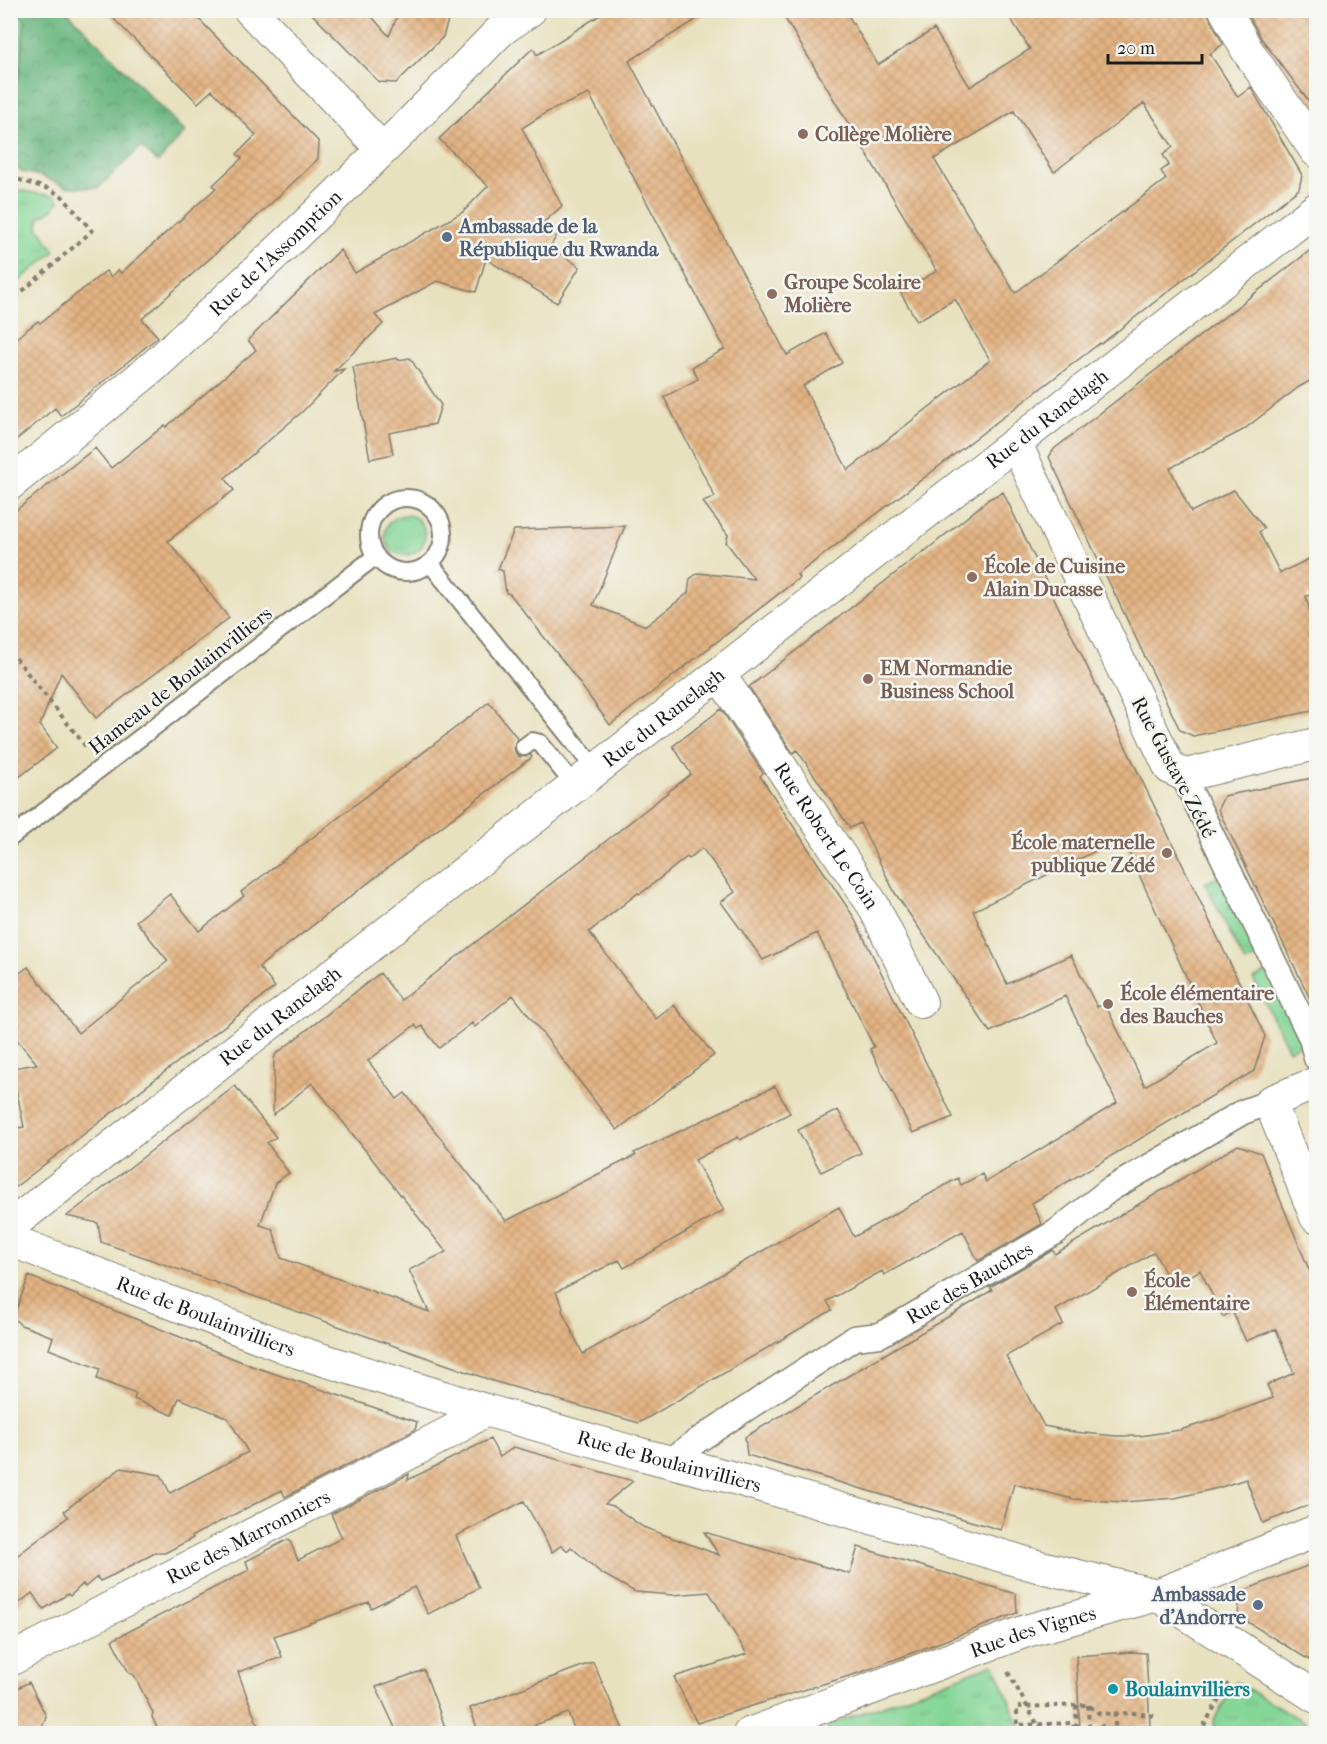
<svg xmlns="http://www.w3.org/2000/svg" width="1327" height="1744" font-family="'IM FELL French Canon',serif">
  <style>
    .grass { fill: url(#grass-tufts); stroke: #50795a; stroke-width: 1.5 }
    .forest { fill: url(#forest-crowns); stroke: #446a4e; stroke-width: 1.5 }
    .building { fill: url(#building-cross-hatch); fill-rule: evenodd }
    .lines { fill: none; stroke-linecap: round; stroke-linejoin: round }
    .service-casing { stroke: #827e6e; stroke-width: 20 }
    .pedestrian-casing { stroke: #827e6e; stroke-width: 27 }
    .minor-casing { stroke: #827e6e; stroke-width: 34 }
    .path { stroke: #827e6e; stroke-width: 4; stroke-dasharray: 4.5 4.5; stroke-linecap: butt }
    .service { stroke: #fff; stroke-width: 16 }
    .pedestrian { stroke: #fff; stroke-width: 24 }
    .minor { stroke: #fff; stroke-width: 32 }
    .education-dot { fill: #8d6e63; stroke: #f6f6f2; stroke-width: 2 }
    .service-dot { fill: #5c6f8a; stroke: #f6f6f2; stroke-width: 2 }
    .culture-dot { fill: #0f9aa8; stroke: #f6f6f2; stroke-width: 2 }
    .labels { text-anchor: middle; stroke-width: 5; stroke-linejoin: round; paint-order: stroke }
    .education-label { font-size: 20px; font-weight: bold; fill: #785e54; stroke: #f6f6f2; text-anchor: start }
    .service-label { font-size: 20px; font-weight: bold; fill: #4e5e75; stroke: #f6f6f2; text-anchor: start }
    .street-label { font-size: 20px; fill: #1c1c1c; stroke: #f6f6f2 }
    .culture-label { font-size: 20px; font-weight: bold; fill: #0d838f; stroke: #f6f6f2; text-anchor: start }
  </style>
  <defs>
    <pattern id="grass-tufts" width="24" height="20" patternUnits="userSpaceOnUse" patternTransform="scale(1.5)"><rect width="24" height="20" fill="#85d697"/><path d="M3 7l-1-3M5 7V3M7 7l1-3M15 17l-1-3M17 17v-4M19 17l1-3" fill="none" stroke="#72b782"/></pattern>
    <pattern id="forest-crowns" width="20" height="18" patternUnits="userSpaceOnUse" patternTransform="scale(1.5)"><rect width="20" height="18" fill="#6cb780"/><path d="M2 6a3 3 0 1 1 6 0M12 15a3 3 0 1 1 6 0" fill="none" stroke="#589468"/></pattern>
    <pattern id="building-cross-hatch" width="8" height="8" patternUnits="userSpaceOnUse" patternTransform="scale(1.5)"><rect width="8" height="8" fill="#e3b382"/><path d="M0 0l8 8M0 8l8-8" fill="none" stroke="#c29970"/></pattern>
  </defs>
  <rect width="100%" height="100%" fill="#f6f6f2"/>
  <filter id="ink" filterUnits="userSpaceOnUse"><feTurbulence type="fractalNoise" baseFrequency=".0167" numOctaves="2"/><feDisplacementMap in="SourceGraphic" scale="12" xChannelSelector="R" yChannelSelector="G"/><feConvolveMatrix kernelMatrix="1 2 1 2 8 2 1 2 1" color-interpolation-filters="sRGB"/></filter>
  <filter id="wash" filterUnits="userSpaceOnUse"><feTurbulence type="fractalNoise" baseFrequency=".008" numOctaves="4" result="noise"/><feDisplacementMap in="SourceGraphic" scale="24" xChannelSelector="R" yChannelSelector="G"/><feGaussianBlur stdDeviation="1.35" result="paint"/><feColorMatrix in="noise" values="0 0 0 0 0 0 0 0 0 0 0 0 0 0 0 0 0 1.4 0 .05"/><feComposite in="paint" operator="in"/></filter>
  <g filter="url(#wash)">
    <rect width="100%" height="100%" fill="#e8e1bf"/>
    <path class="grass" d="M11,11H19L25,21L22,50L19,77L11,86Z
      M10,184L16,190L54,196L59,201L53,209L39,218L38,227L55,251L11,288Z
      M385 535a20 20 0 1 1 40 0a20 20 0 1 1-40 0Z
      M1222,875L1261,955L1245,963L1205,883Z
      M1268,971L1304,1042L1289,1050L1253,979Z
      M994,1664L1019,1724L1027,1733L831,1734L826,1726Z
      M1236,1682L1316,1729V1733H1215L1214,1720Z"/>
    <path class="forest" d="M19,11H67L185,132L158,162L141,147L98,188L67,187L41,176L22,172L10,162L11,86L19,77L22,50L25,21Z"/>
    <g id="blocks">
      <path class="building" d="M105,10H190L319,142L318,159L262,212L142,319L158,337L61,416L55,408L10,445V343L38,321L40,323L106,271L111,277L118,270L121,273L216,188L213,185L242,158L237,154L256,135L212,90L198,103Z
        M308,10H366L389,36L400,10H451L443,37L396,83L379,82Z
        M608,10H712L629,61L787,355L826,333L842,363L803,386L848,470L990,360L955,299L917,321L900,292L937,271L780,10H845L878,65L934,29L970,87L1030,49L1005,10H1206L1223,44L1210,54L1238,97L1251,87L1253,91L1302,175L1299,189L1101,344L1100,343L797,575L799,578L610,725L570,670L510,594L506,593L503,571L498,569L514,530L625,526L593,605L646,626L688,593L690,579L698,573L754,579L726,542L728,535L703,502L715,497L664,397L698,379L692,367L725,349L589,94L549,111L522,128L562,206L544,222L559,232L550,247L580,267L557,303L486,259L476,292L437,281L375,315L383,324L334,371L344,369L303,411L225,478L234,490L168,541L229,618L96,718L61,673L40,725L57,748L10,784V515L95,448L111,468L165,425L166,427L256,350L248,340L340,250L355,273L463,212L488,186L439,139L533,48L537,55ZM1144,103L1173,147L1163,155L1169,165L1161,171L1166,179L1015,293L934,159L1014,111L1054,172Z
        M1246,10H1317V112L1261,38Z
        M1317,245V377L1299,387L1243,430L1170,468L1191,512L1234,490L1264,528L1259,532L1280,573L1317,555V594L1306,596L1317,639V710L1193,736L1180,730L1049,457L1054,449Z
        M397,358L398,360L410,358L441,405L435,424L389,433L393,454L370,459L353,367Z
        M1003,492L1265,1036L1254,1071L1032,1203L1042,1224L978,1261L963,1231L884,1275L882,1271L827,1301L832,1310L639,1423L496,1382L101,1242L98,1223L67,1216L235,1086L276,1137L267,1143L289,1173L275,1183L260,1225L273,1229L281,1258L429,1312L409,1270L446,1252L312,1083L273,1115L274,1059L276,1054L380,973L401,1000L601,845L691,774L673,746L721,709L763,773L760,776L853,916L953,1117L913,1133L870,1049L874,1047L817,933L763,960L721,902L735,892L702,848L689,859L687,857L640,894L638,893L589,932L656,1019L674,1005L714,1055L617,1130L513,995L475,1027L472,1023L439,1048L422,1026L418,1029L415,1025L368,1061L397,1099L405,1093L506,1221L636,1155L634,1153L775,1086L790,1113L740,1140L738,1137L695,1160L724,1210L624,1268L619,1260L556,1292L563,1307L562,1311L583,1354L839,1207L854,1237L958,1178L961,1185L982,1174L986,1182L1117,1103L1065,996L990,1032L895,893L860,823L850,828L797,750L793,753L749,687L924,551V552L989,499ZM1122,838L1217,1043L1145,1086L1105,1004L1097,1007L1071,955L1007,984L973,911Z
        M489,702L518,739L514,748L516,754L520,757L531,755L532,757L259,967L275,987L10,1191V1129L24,1127L12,1068L37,1064L10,1031V980L28,967L78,1033L168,961L136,921L170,894L199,931L244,896L241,892L265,874Z
        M1317,777V1013L1218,809L1224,796Z
        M838,1110L861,1153L821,1172L798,1130Z
        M1238,1145L1261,1153L1317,1289V1502L1263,1523L1246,1479L1218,1488L1175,1498L1124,1502L1073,1499L1014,1484L1001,1530L747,1455L745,1437L973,1302L992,1290L990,1287L1053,1250L1055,1254ZM1154,1252L1173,1287L1200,1270L1223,1317L1232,1311L1246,1341L1276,1329L1294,1373L1267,1385L1273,1398L1210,1421L1180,1430L1140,1436H1116L1074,1432L1044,1426L1006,1356L1063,1324L1056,1310Z
        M29,1276L252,1366L417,1422L415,1430L285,1497L282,1490L192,1536L193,1538L165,1553H155L113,1575L100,1581L97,1577L85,1587L83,1584L70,1596L68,1594L44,1609L32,1593L10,1610V1561L68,1517L64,1511L121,1468L161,1475L170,1493L248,1452L228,1418L179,1398L172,1415L134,1399L136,1394L97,1379L100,1369L49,1349L53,1337L21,1325L13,1318Z
        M490,1439L500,1457L514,1447L633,1481L605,1504L613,1506L643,1527L719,1555L704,1532L850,1574L858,1547L1016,1594L1017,1613L862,1672L697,1723L674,1677L747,1654L709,1592L673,1595L635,1592L601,1573L571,1547L567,1551L562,1545L552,1552L524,1501L456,1536L479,1588L428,1614L414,1587L371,1608L369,1602L274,1636L282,1657L238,1672L261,1734H160L152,1717L153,1713L134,1675L129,1673L112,1640L249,1570L246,1561L289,1539L298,1560L342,1538L331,1514L409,1474L408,1480Z
        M1317,1562V1665L1238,1616L1240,1592Z
        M1131,1652L1146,1653L1150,1726L1128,1727V1734H1103V1725L1080,1729L1076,1656Z
        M593,1662L625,1734H576L568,1713L535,1725L532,1734H479L470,1708Z
        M424,1670L445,1727L427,1734H398L376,1687Z
        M29,1682L46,1716L40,1734H10V1692Z"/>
    </g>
  </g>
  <g filter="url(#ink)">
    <use href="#blocks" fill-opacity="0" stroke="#827e6e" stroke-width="1.5"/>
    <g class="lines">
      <g class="service-casing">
        <path id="service" d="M369 535a37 37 0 1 1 74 0a37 37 0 1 1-74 0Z
          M430,563L596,770
          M524,747L532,741L540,743L575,786
          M10,838L376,556"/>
      </g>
      <g class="pedestrian-casing">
        <g id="pedestrian">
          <path d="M1182,774L1311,1038L1316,1058"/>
          <path id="s1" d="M670,1461L697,1441L854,1338L880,1335L1056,1232L1109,1190L1243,1112L1270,1102"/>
        </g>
      </g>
      <g class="minor-casing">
        <g id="minor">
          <path d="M250,10L382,149"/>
          <path d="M1225,10L1247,50L1316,151"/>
          <path d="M1016,444L1170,768L1182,774H1190L1316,744"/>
          <path id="s2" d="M10,484L154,366L291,239L408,125L501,30L530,10"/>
          <path id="s3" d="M719,674L873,905L921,1002"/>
          <path d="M1316,1083L1270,1102L1316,1217"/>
          <path id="s4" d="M10,1226L1316,209"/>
          <path id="s5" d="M10,1240L298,1352L485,1410L640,1454L734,1478L1037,1566L1157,1595L1316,1697"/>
          <path id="s6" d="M10,1660L452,1431L485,1410"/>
          <path id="s7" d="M749,1734L1026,1631L1157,1595L1316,1531"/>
        </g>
      </g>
      <path class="path" d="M10,177L49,189L62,196L92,231L10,302
        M10,651L87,748
        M1008,1672L1038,1726L1046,1734
        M1076,1705L1077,1734
        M1088,1705L1089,1728
        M1115,1713V1734
        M1074,1729L1073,1723L1017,1725V1707L1088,1705L1100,1714L1134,1713L1155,1716
        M1199,1734L1230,1680"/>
      <use href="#service" class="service"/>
      <use href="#pedestrian" class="pedestrian"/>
      <use href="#minor" class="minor"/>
    </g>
  </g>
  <g class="education-dot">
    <circle cx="803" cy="134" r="6"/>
    <circle cx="772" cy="294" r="6"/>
    <circle cx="972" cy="577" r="6"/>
    <circle cx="868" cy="679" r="6"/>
    <circle cx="1167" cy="853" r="6"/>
    <circle cx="1108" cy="1004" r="6"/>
    <circle cx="1132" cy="1292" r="6"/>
  </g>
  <g class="service-dot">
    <circle cx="447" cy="237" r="6"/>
    <circle cx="1258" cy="1605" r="6"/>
  </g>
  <circle class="culture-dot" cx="1113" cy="1689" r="6"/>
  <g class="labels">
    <g class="education-label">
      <text x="815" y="141">Collège Molière</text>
      <text x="784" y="289">Groupe Scolaire<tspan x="784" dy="23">Molière</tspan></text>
      <text x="984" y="573">École de Cuisine<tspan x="984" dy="23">Alain Ducasse</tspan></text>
      <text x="880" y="675">EM Normandie<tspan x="880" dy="23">Business School</tspan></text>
      <text x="1155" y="849" text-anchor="end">École maternelle<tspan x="1155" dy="23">publique Zédé</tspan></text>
      <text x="1120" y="1000">École élémentaire<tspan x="1120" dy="23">des Bauches</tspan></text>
      <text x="1144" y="1287">École<tspan x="1144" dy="23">Élémentaire</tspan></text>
    </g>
    <g class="service-label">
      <text x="459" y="233">Ambassade de la<tspan x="459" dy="23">République du Rwanda</tspan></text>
      <text x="1246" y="1601" text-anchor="end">Ambassade<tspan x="1246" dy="23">d'Andorre</tspan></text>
    </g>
    <g class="street-label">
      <text dy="7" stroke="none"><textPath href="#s2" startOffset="352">Rue de l'Assomption</textPath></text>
      <text dy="7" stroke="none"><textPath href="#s4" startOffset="1314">Rue du Ranelagh</textPath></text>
      <text transform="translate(180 680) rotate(-38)" y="7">Hameau de Boulainvilliers</text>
      <text dy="7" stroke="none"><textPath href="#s4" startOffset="828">Rue du Ranelagh</textPath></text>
      <text transform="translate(1174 767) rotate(62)" y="7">Rue Gustave Zédé</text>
      <text dy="7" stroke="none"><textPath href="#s3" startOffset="194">Rue Robert Le Coin</textPath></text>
      <text dy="7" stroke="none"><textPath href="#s4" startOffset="342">Rue du Ranelagh</textPath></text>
      <text dy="7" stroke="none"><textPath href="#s1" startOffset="351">Rue des Bauches</textPath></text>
      <text dy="7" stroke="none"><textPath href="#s5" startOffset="210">Rue de Boulainvilliers</textPath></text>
      <text dy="7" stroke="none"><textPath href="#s5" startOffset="696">Rue de Boulainvilliers</textPath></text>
      <text dy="7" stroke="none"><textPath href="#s6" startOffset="268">Rue des Marronniers</textPath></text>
      <text dy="7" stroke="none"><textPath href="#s7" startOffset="302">Rue des Vignes</textPath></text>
    </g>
    <g class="culture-label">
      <text x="1125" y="1696">Boulainvilliers</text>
    </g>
  </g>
  <rect width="1327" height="1744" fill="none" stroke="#f6f6f2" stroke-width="36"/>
  <path d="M1108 54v9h94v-9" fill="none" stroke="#1c1c1c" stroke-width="3"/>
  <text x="1117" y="54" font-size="18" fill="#1c1c1c" stroke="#f6f6f2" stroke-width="4.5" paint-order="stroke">20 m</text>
</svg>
